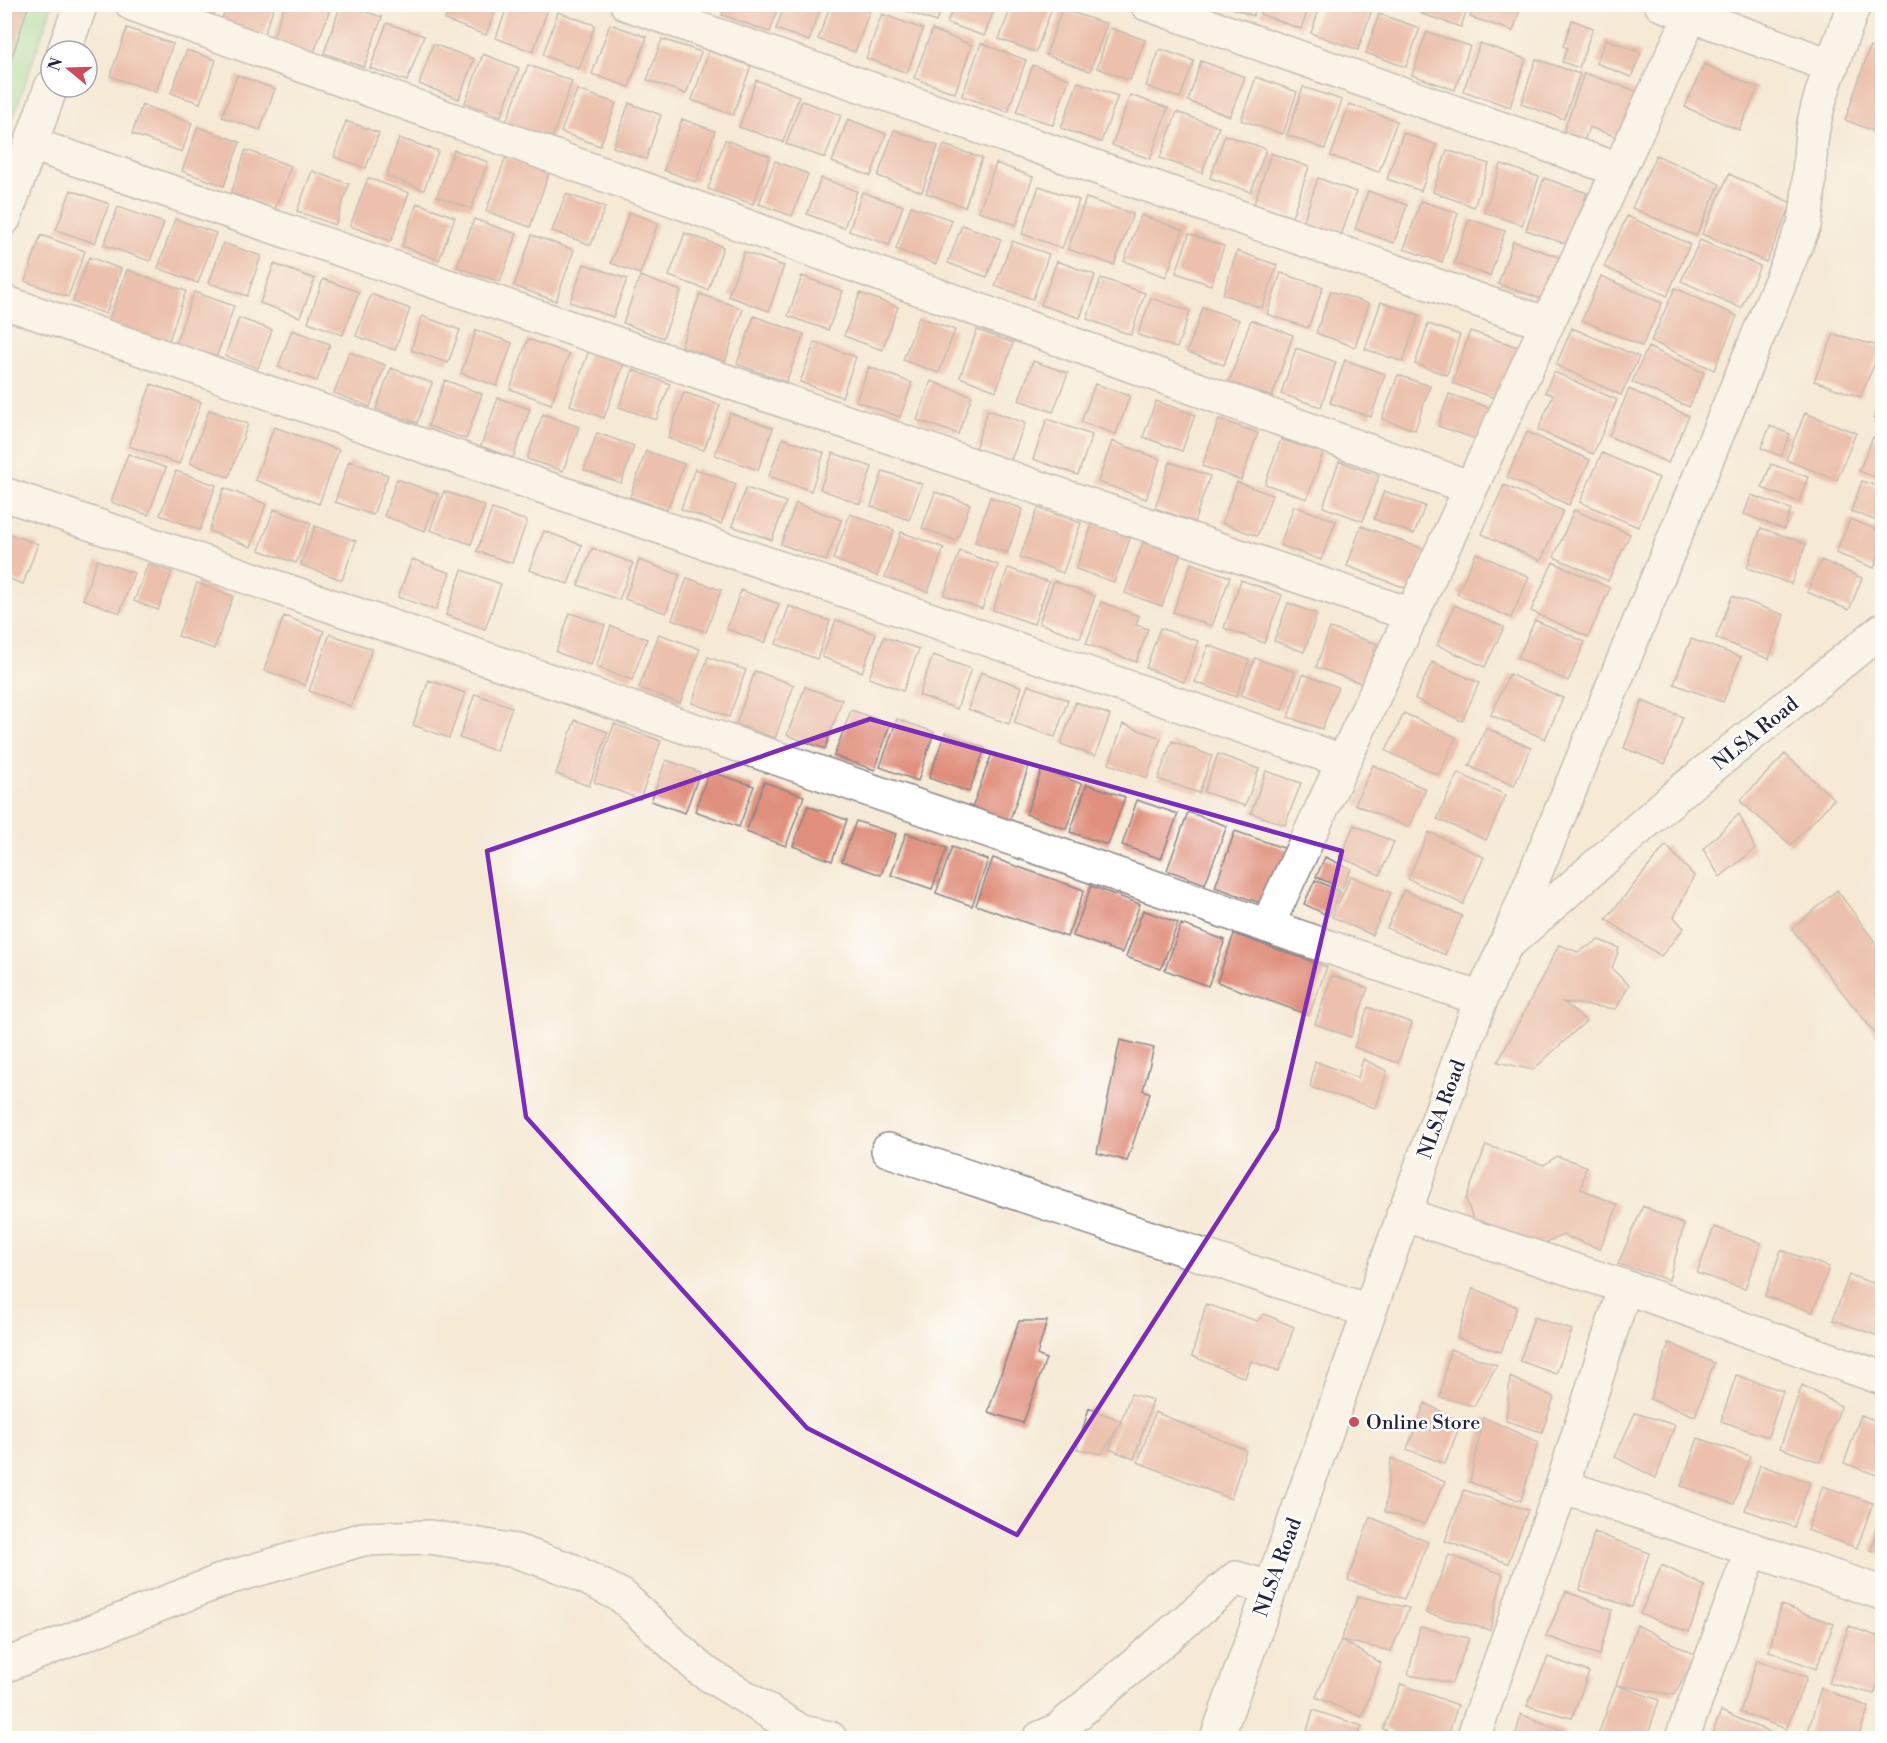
<svg xmlns="http://www.w3.org/2000/svg" width="1887" height="1743" font-family="'Libre Bodoni',serif">
  <style>
    .green { fill: #92e09e; stroke: #5a816c; stroke-width: 1.5 }
    .building { fill: #e08f7c }
    .lines { fill: none; stroke-linecap: round; stroke-linejoin: round }
    .minor-casing { stroke: #8c8688; stroke-width: 36 }
    .major-casing { stroke: #8c8688; stroke-width: 36 }
    .minor { stroke: #fff; stroke-width: 33 }
    .major { stroke: #fff; stroke-width: 33 }
    .marked { fill: none; stroke: #7b2cbf; stroke-width: 4.5; stroke-linejoin: round }
    .poi-dot { fill: #d1495b; stroke: #fff; stroke-width: 2 }
    .labels { text-anchor: middle; stroke-width: 5; stroke-linejoin: round; paint-order: stroke }
    .street-label { font-size: 20px; fill: #22223b; stroke: #fff }
    .poi-label { font-size: 20px; fill: #22223b; stroke: #fff; text-anchor: start }
  </style>
  <rect width="100%" height="100%" fill="#fff"/>
  <filter id="ink" filterUnits="userSpaceOnUse"><feTurbulence type="fractalNoise" baseFrequency=".0167" numOctaves="2"/><feDisplacementMap in="SourceGraphic" scale="12" xChannelSelector="R" yChannelSelector="G"/><feConvolveMatrix kernelMatrix="1 2 1 2 8 2 1 2 1" color-interpolation-filters="sRGB"/></filter>
  <filter id="wash" filterUnits="userSpaceOnUse"><feTurbulence type="fractalNoise" baseFrequency=".008" numOctaves="4" result="noise"/><feDisplacementMap in="SourceGraphic" scale="24" xChannelSelector="R" yChannelSelector="G"/><feGaussianBlur stdDeviation="1.35" result="paint"/><feColorMatrix in="noise" values="0 0 0 0 0 0 0 0 0 0 0 0 0 0 0 0 0 1.4 0 .05"/><feComposite in="paint" operator="in"/></filter>
  <g filter="url(#wash)">
    <rect width="100%" height="100%" fill="#f5ead5"/>
    <path class="green" d="M5,5H52L5,141Z"/>
    <g id="blocks">
      <path class="building" d="M4,4H29L7,72H4Z
        M173,4H218L213,18Z
        M227,4H275L263,37L221,22Z
        M285,4H332L312,58L271,43Z
        M341,4L382,17L364,67L324,53Z
        M451,4H497L486,35L445,20Z
        M508,4H536L548,9L533,52L496,38Z
        M726,4H779L770,32L722,15Z
        M785,4H822L809,41L776,29Z
        M831,4L871,7L855,52L818,39Z
        M888,4H943L936,22Z
        M1222,4H1257L1253,16Z
        M1263,4H1310L1301,29L1260,14Z
        M1321,4H1374L1358,50L1311,33Z
        M1425,4H1469L1461,27L1422,14Z
        M1474,4H1522L1513,31L1470,17Z
        M954,5H996L984,36L947,23Z
        M1012,5H1053L1036,52L999,39Z
        M1062,9L1107,24L1090,71L1046,55Z
        M558,12L595,25L579,69L543,55Z
        M882,14L923,29L907,73L866,58Z
        M1379,14L1420,28L1406,67L1366,53Z
        M1572,20L1593,28L1579,68L1562,62L1567,48L1563,46Z
        M387,23L424,36L407,81L370,68Z
        M610,24L647,37L629,87L592,74Z
        M127,28L173,44L156,92L110,76Z
        M1110,28L1145,40L1130,80L1097,68Z
        M932,30L972,45L955,93L914,78Z
        M1427,32L1470,46L1455,90L1412,75Z
        M662,39L701,52L686,94L647,80Z
        M1606,39L1641,53L1631,77L1596,63Z
        M981,43L1026,60L1008,112L962,96Z
        M1480,43L1526,59L1510,107L1463,91Z
        M433,44L474,59L459,99L419,84Z
        M1870,47L1882,51V134L1845,120Z
        M1160,49L1194,61L1180,98L1146,86Z
        M187,50L216,60L200,103L171,93Z
        M709,51L751,66L733,115L692,100Z
        M483,54L519,68L501,116L465,103Z
        M1536,59L1580,74L1564,119L1521,104Z
        M1201,61L1245,77L1230,116L1188,101Z
        M1704,64L1758,88L1739,130L1685,107Z
        M528,65L572,81L551,141L505,125Z
        M1033,65L1069,79L1053,125L1016,112Z
        M1584,73L1639,92L1623,139L1589,127L1584,141L1563,133Z
        M237,75L275,89L260,130L222,117Z
        M1256,77L1297,92L1283,134L1241,120Z
        M756,80L799,96L783,142L739,127Z
        M1078,82L1118,96L1101,142L1061,128Z
        M1303,87L1342,100L1325,149L1287,135Z
        M577,90L616,103L600,146L561,132Z
        M1130,95L1168,108L1150,159L1112,145Z
        M802,101L841,115L825,158L786,144Z
        M629,103L661,115L646,159L613,147Z
        M1349,104L1397,121L1379,172L1331,156Z
        M142,105L192,123L182,152L132,134Z
        M1177,112L1219,127L1202,173L1160,158Z
        M682,119L715,131L696,182L664,170Z
        M848,119L886,134L871,176L832,162Z
        M346,121L379,133L366,168L334,157Z
        M198,127L240,142L224,186L182,171Z
        M894,130L938,146L922,192L878,176Z
        M1403,133L1437,145L1421,191L1387,179Z
        M1225,135L1266,149L1251,192L1210,178Z
        M399,138L438,151L424,190L386,176Z
        M725,140L770,156L753,204L708,189Z
        M944,145L982,158L965,207L926,193Z
        M246,150L291,166L275,209L231,193Z
        M454,150L488,162L471,209L437,196Z
        M1447,150L1489,164L1474,207L1433,192Z
        M1271,153L1309,167L1292,217L1254,204Z
        M1656,155L1720,184L1696,236L1632,208Z
        M506,157L549,173L530,227L486,211Z
        M775,161L808,174L792,216L759,204Z
        M996,163L1033,177L1016,225L979,211Z
        M1501,164L1539,177L1522,225L1484,212Z
        M312,171L349,184L335,225L297,211Z
        M1729,174L1792,203L1766,262L1702,234Z
        M368,178L409,193L391,241L350,226Z
        M821,178L857,191L844,228L807,214Z
        M1318,178L1356,192L1340,239L1302,225Z
        M1544,178L1587,193L1569,245L1526,230Z
        M1039,186L1079,200L1062,248L1022,234Z
        M71,190L109,204L95,243L56,230Z
        M1368,191L1407,205L1394,243L1355,229Z
        M862,192L903,206L889,245L849,231Z
        M566,194L605,207L591,245L552,231Z
        M1086,198L1133,214L1114,265L1068,249Z
        M1421,201L1458,213L1442,262L1404,249Z
        M417,203L455,217L439,260L402,246Z
        M911,206L952,220L936,264L896,249Z
        M118,207L164,223L150,261L104,245Z
        M629,212L658,223L640,274L611,263Z
        M1141,215L1183,230L1166,277L1124,261Z
        M1627,216L1690,244L1667,296L1604,267Z
        M175,219L216,233L198,283L158,268Z
        M474,219L517,234L500,282L457,267Z
        M1469,219L1505,231L1490,276L1454,263Z
        M962,225L1001,239L987,277L948,263Z
        M685,233L723,247L708,290L669,276Z
        M1189,234L1224,246L1211,285L1176,273Z
        M41,235L85,251L68,297L25,281Z
        M532,235L574,250L556,301L514,286Z
        M1700,240L1760,266L1741,308L1681,281Z
        M1012,241L1049,254L1033,299L995,286Z
        M1513,241L1559,257L1545,300L1498,284Z
        M223,243L261,256L247,296L209,283Z
        M1237,251L1277,265L1262,308L1223,294Z
        M744,252L784,266L769,311L728,296Z
        M89,257L121,269L106,314L73,302Z
        M1057,261L1095,275L1080,318L1041,305Z
        M274,264L315,279L300,317L260,303Z
        M584,264L627,279L613,317L570,302Z
        M127,270L186,291L167,346L107,325Z
        M1281,273L1323,287L1308,328L1267,314Z
        M640,276L681,291L663,338L623,323Z
        M802,276L843,291L828,330L788,316Z
        M1601,276L1662,303L1642,346L1582,320Z
        M1101,278L1145,293L1131,335L1087,319Z
        M323,279L359,292L343,335L308,322Z
        M1675,288L1737,316L1714,370L1651,341Z
        M1331,291L1369,304L1355,347L1316,333Z
        M194,292L234,306L216,358L175,344Z
        M860,293L898,307L882,350L844,336Z
        M371,294L410,309L395,350L356,336Z
        M700,294L743,309L725,362L681,346Z
        M1151,298L1190,311L1177,348L1138,335Z
        M1381,302L1419,315L1403,362L1365,349Z
        M1203,307L1239,320L1224,365L1187,352Z
        M422,316L460,330L448,363L411,350Z
        M754,316L804,334L786,382L737,364Z
        M919,317L955,330L939,373L903,360Z
        M239,318L272,330L258,368L225,356Z
        M1251,320L1293,335L1272,397L1229,382Z
        M1428,324L1460,335L1447,375L1415,364Z
        M1572,328L1639,357L1621,395L1556,365Z
        M292,330L330,344L317,381L278,367Z
        M476,330L512,343L497,386L461,373Z
        M977,330L1013,343L996,391L960,377Z
        M1470,331L1518,347L1500,400L1452,383Z
        M1834,334L1882,347L1860,397L1814,381Z
        M528,339L569,354L551,404L510,389Z
        M815,342L856,357L842,397L800,382Z
        M590,347L625,360L604,418L570,405Z
        M1648,347L1704,373L1689,407L1632,382Z
        M1296,348L1336,362L1321,407L1281,394Z
        M349,352L385,365L370,407L334,393Z
        M1345,360L1385,374L1371,417L1330,403Z
        M1033,361L1068,373L1053,412L1019,400Z
        M869,367L912,383L900,417L856,401Z
        M391,368L432,383L417,423L376,409Z
        M633,370L670,384L656,420L619,407Z
        M1554,372L1617,400L1593,454L1538,430L1553,395L1545,392Z
        M1398,375L1430,386L1415,430L1382,419Z
        M445,380L482,394L466,439L428,426Z
        M931,381L972,396L958,434L917,420Z
        M151,384L201,402L179,464L129,446Z
        M1095,384L1130,396L1116,434L1081,422Z
        M1629,389L1689,416L1668,463L1609,436Z
        M684,392L720,405L704,450L668,438Z
        M1449,394L1490,408L1479,440L1438,426Z
        M1882,396V421L1873,418Z
        M498,398L530,409L513,458L481,446Z
        M1156,401L1195,415L1182,451L1143,437Z
        M209,410L248,424L229,477L190,463Z
        M988,410L1025,423L1011,460L975,448Z
        M730,413L773,428L758,470L715,455Z
        M1805,413L1856,433L1837,480L1786,460Z
        M543,414L579,427L563,471L527,459Z
        M1047,419L1092,435L1078,475L1033,459Z
        M1219,419L1258,433L1241,480L1202,466Z
        M1770,426L1790,434L1781,456L1761,448Z
        M274,427L339,450L319,504L255,480Z
        M1527,432L1590,460L1569,505L1507,477Z
        M597,433L634,446L621,483L584,470Z
        M1873,437L1882,441V480L1859,471Z
        M783,438L824,453L811,491L769,476Z
        M1281,439L1323,453L1307,499L1265,484Z
        M1112,441L1160,459L1146,499L1098,482Z
        M646,451L684,464L667,510L630,497Z
        M833,453L872,467L860,504L820,489Z
        M1602,453L1659,478L1638,527L1580,502Z
        M128,454L166,468L148,515L111,502Z
        M349,461L388,475L373,515L335,502Z
        M1339,461L1379,476L1363,521L1323,507Z
        M1170,462L1210,476L1194,522L1155,508Z
        M1771,464L1808,477L1799,502L1762,488Z
        M695,469L736,484L721,524L681,509Z
        M176,471L216,485L200,530L160,515Z
        M883,471L922,484L909,520L871,506Z
        M397,479L438,494L425,531L384,516Z
        M1862,481L1882,488V504L1877,521L1851,511Z
        M1237,482L1272,495L1257,536L1222,523Z
        M1504,485L1563,511L1541,561L1482,534Z
        M224,488L266,504L251,547L209,531Z
        M746,488L786,502L772,540L732,526Z
        M444,491L485,506L471,544L430,530Z
        M1384,491L1425,506L1414,534L1374,519Z
        M935,492L970,504L957,541L922,528Z
        M1751,495L1791,509L1784,529L1744,514Z
        M990,497L1023,509L1007,553L975,542Z
        M796,503L841,520L826,561L781,544Z
        M1294,506L1336,521L1321,560L1280,545Z
        M1038,508L1081,523L1063,573L1020,557Z
        M274,509L311,523L296,563L259,550Z
        M492,509L527,521L512,563L477,551Z
        M1574,510L1630,534L1608,581L1554,557Z
        M850,514L894,530L877,576L833,559Z
        M1850,519L1882,532V546L1874,568L1836,553Z
        M1093,522L1131,536L1114,582L1076,569Z
        M315,526L356,541L342,580L301,565Z
        M1361,526L1426,550L1411,590L1347,566Z
        M1761,528L1806,544L1791,584L1747,568Z
        M544,531L582,545L568,584L529,570Z
        M4,532L38,544L23,584L4,577Z
        M901,532L944,548L928,592L885,577Z
        M1143,542L1180,555L1162,606L1125,593Z
        M592,548L633,563L619,600L578,585Z
        M960,551L998,565L982,609L944,595Z
        M1476,553L1529,577L1511,618L1457,594Z
        M412,559L450,573L436,610L398,597Z
        M97,560L134,573L120,613L83,599Z
        M639,560L680,575L666,613L625,599Z
        M1821,560L1862,578L1849,610L1807,592Z
        M1553,562L1610,588L1588,637L1531,611Z
        M1191,563L1230,577L1212,626L1173,612Z
        M148,564L172,572L158,610L134,601Z
        M1008,568L1049,582L1034,624L993,610Z
        M462,570L501,584L485,629L446,615Z
        M687,578L721,590L706,632L672,619Z
        M1241,580L1282,595L1264,643L1224,628Z
        M1054,581L1095,596L1080,638L1039,623Z
        M197,583L233,596L214,649L178,636Z
        M741,590L779,604L765,643L727,629Z
        M1732,596L1784,615L1769,659L1716,638Z
        M1101,602L1139,616L1136,625L1148,629L1136,662L1086,644Z
        M1288,603L1317,614L1304,652L1274,641Z
        M1455,605L1504,627L1485,667L1437,645Z
        M789,606L830,621L817,659L776,644Z
        M570,613L605,625L591,665L556,652Z
        M284,616L324,631L305,685L264,670Z
        M836,620L876,634L862,672L822,657Z
        M1535,620L1585,642L1568,681L1518,658Z
        M611,626L647,639L632,680L596,667Z
        M1160,628L1198,641L1184,682L1146,668Z
        M1330,628L1377,644L1363,684L1316,667Z
        M330,634L372,649L351,706L309,691Z
        M659,634L700,649L680,703L639,688Z
        M884,637L919,649L903,691L869,678Z
        M1691,639L1741,657L1723,702L1674,684Z
        M1208,645L1249,660L1236,697L1195,682Z
        M933,655L971,669L957,709L919,695Z
        M708,657L746,670L729,717L692,703Z
        M1255,658L1295,672L1282,710L1241,695Z
        M1432,662L1479,683L1462,721L1415,699Z
        M755,671L794,685L775,738L736,724Z
        M981,672L1022,687L1009,724L968,709Z
        M1303,674L1338,687L1322,729L1288,717Z
        M1509,674L1563,698L1545,739L1491,715Z
        M429,680L465,693L449,738L413,725Z
        M1028,685L1068,700L1055,737L1014,723Z
        M805,687L842,700L825,749L787,735Z
        M475,694L512,707L496,751L459,738Z
        M1642,701L1683,717L1665,764L1624,748Z
        M1076,702L1110,715L1095,756L1061,744Z
        M851,710L890,724L875,770L834,756Z
        M1404,713L1456,737L1439,775L1386,751Z
        M897,719L934,732L918,781L880,767Z
        M575,720L608,732L589,786L556,774Z
        M614,724L661,741L640,799L594,782Z
        M1123,724L1161,738L1147,778L1109,764Z
        M1486,728L1531,748L1514,786L1469,766Z
        M945,733L985,748L969,792L929,778Z
        M1172,741L1212,756L1199,793L1158,779Z
        M992,753L1029,766L1009,822L972,808Z
        M1218,754L1259,769L1245,806L1204,792Z
        M1785,754L1834,799L1791,845L1740,801Z
        M666,760L700,772L685,813L651,801Z
        M1373,765L1426,789L1409,828L1355,804Z
        M1042,769L1082,784L1066,829L1026,814Z
        M709,771L754,786L739,827L695,811Z
        M1266,771L1301,783L1285,825L1251,813Z
        M1458,773L1506,795L1486,840L1437,819Z
        M764,782L804,796L786,846L746,832Z
        M1087,784L1125,797L1108,845L1070,832Z
        M1137,800L1178,814L1161,859L1122,845Z
        M808,806L847,820L832,861L793,846Z
        M1188,812L1227,826L1205,884L1167,870Z
        M1739,814L1755,849L1720,877L1703,849Z
        M856,821L896,834L881,875L842,861Z
        M1354,825L1394,842L1380,875L1340,857Z
        M1235,831L1289,850L1269,906L1215,887Z
        M1429,832L1484,857L1463,904L1408,879Z
        M906,833L947,848L932,889L891,875Z
        M1666,845L1694,876L1674,917L1684,928L1661,956L1606,919Z
        M952,847L988,860L972,906L936,893Z
        M1325,857L1351,869L1342,888L1316,877Z
        M993,858L1084,890L1067,937L976,905Z
        M1351,876L1391,893L1372,935L1332,917Z
        M1315,880L1340,891L1329,916L1304,904Z
        M1091,886L1140,904L1122,953L1073,936Z
        M1404,890L1462,916L1445,955L1387,928Z
        M1837,890L1882,952V1042L1792,929Z
        M1143,910L1178,923L1161,969L1126,957Z
        M1181,924L1225,940L1208,986L1165,970Z
        M1234,934L1327,967L1309,1015L1217,982Z
        M1599,940L1619,948L1612,969L1629,985L1616,1009L1563,1002L1586,1021L1533,1070L1498,1062L1559,945L1578,952Z
        M1332,975L1368,988L1351,1037L1315,1024Z
        M1368,1007L1412,1023L1398,1063L1354,1047Z
        M1120,1040L1154,1048L1143,1090L1150,1093L1127,1161L1097,1153Z
        M1363,1059L1387,1071L1376,1108L1310,1087L1315,1061L1358,1078Z
        M1486,1145L1544,1165L1557,1156L1586,1166L1581,1189L1618,1205L1600,1249L1563,1235L1538,1246L1474,1222L1466,1199Z
        M1643,1206L1684,1225L1669,1280L1618,1264Z
        M1714,1227L1761,1243L1745,1289L1697,1273Z
        M1781,1250L1829,1267L1813,1312L1765,1296Z
        M1849,1275L1882,1286L1881,1337L1833,1320Z
        M1473,1288L1517,1307L1501,1352L1457,1338Z
        M1206,1304L1257,1321L1264,1314L1294,1327L1279,1371L1251,1361L1245,1378L1192,1356Z
        M1534,1317L1572,1330L1556,1374L1520,1361Z
        M1019,1321H1047L1037,1355L1046,1359L1023,1423L988,1412Z
        M1669,1343L1714,1363L1695,1416L1650,1399Z
        M1450,1349L1497,1365L1474,1406L1440,1397Z
        M1736,1375L1783,1391L1768,1437L1721,1421Z
        M1510,1377L1554,1397L1542,1432L1506,1421Z
        M1802,1385L1841,1406L1820,1462L1780,1448Z
        M1131,1394L1153,1400L1134,1459L1109,1449L1121,1421L1102,1454L1077,1449L1089,1408L1121,1421Z
        M1425,1403L1461,1422L1445,1464L1407,1449Z
        M1155,1412L1246,1450L1231,1499L1138,1462Z
        M1635,1413L1675,1425L1656,1478L1615,1457Z
        M1861,1415L1882,1423V1477L1844,1463Z
        M1483,1417L1538,1442L1521,1501L1470,1482Z
        M1698,1438L1750,1456L1734,1504L1681,1486Z
        M1391,1458L1445,1482L1424,1524L1385,1512Z
        M1760,1465L1810,1482L1794,1527L1745,1510Z
        M1823,1486L1873,1503L1857,1548L1807,1530Z
        M1464,1490L1528,1510L1508,1563L1445,1541Z
        M1370,1517L1428,1542L1404,1599L1348,1580Z
        M1882,1519V1554L1871,1550Z
        M1594,1532L1649,1553L1632,1607L1580,1590Z
        M1449,1555L1503,1574L1490,1630L1426,1613Z
        M1662,1565L1705,1586L1689,1632L1640,1614Z
        M1566,1591L1612,1610L1599,1655L1546,1636Z
        M1358,1596L1409,1608L1391,1651L1341,1640Z
        M1781,1605L1834,1624L1816,1669L1769,1651Z
        M1637,1625L1696,1655L1674,1695L1616,1685Z
        M1849,1626L1882,1638V1677L1874,1694L1829,1683Z
        M1420,1627L1469,1638L1452,1683L1408,1675Z
        M1341,1640L1381,1663L1362,1717L1316,1697Z
        M1548,1657L1589,1672L1572,1718L1527,1706Z
        M1757,1660L1807,1677L1786,1729L1740,1712Z
        M1401,1684L1458,1705L1447,1738H1407L1383,1729Z
        M1616,1685L1659,1700L1647,1738H1608L1598,1735Z
        M1821,1688L1869,1707L1858,1738H1806Z
        M1313,1710L1362,1726L1357,1738H1305Z
        M1721,1711L1783,1738H1717L1712,1734Z
        M1521,1714L1565,1732L1563,1738H1515Z"/>
    </g>
  </g>
  <g filter="url(#ink)">
    <use href="#blocks" fill-opacity="0" stroke="#8c8688" stroke-width="1.5"/>
    <g class="lines">
      <g class="minor-casing">
        <path id="minor" d="M132,4L1471,488
          M627,4L1547,324
          M1147,4L1619,170
          M1661,4L1832,66
          M64,51L81,4
          M31,144L1412,615
          M4,219L51,87
          M4,302L1343,761
          M4,494L1481,999
          M1267,926L1691,15
          M1505,946L1804,225C1812,193 1807,161 1813,128C1821,86 1840,45 1854,4
          M888,1150L1368,1311
          M1403,1214L1625,1287L1882,1378
          M1562,1486L1882,1593
          M4,1666L228,1578L363,1539L430,1537L516,1551L571,1570L622,1596L701,1670L802,1732L830,1738
          M1040,1738L1058,1730L1236,1578L1270,1588
          M1473,1738L1562,1486L1625,1287
          M1682,1738L1752,1549"/>
      </g>
      <g class="major-casing">
        <path id="major" d="M1217,1738L1481,999L1505,946L1679,793L1882,630"/>
      </g>
      <use href="#minor" class="minor"/>
      <use href="#major" class="major"/>
    </g>
  </g>
  <path d="M0 0H1887V1743H0ZM870,719L1342,851L1277,1129L1017,1535L807,1428L526,1117L487,851Z" fill="#f5ead5" fill-opacity=".55" fill-rule="evenodd"/>
  <path class="marked" d="M870,719L1342,851L1277,1129L1017,1535L807,1428L526,1117L487,851Z"/>
  <circle class="poi-dot" cx="1354" cy="1422" r="6"/>
  <g class="labels">
    <g class="street-label">
      <text transform="translate(1755 733) rotate(-39)" y="7">NLSA Road</text>
      <text transform="translate(1441 1109) rotate(-70)" y="7">NLSA Road</text>
      <text transform="translate(1277 1567) rotate(-70)" y="7">NLSA Road</text>
    </g>
    <g class="poi-label">
      <text x="1366" y="1429">Online Store</text>
    </g>
  </g>
  <rect width="1887" height="1743" fill="none" stroke="#fff" stroke-width="24"/>
  <g transform="translate(69 69) rotate(289)"><circle r="28" fill="#ffffff" stroke="#a7a7b1" stroke-width="1.5"/>
  <path d="M0-4.5L10 22L0 15L-10 22Z" fill="#d1495b"/>
  <text y="-9" font-size="16" font-weight="bold" text-anchor="middle" fill="#22223b">N</text>
  </g>
</svg>
